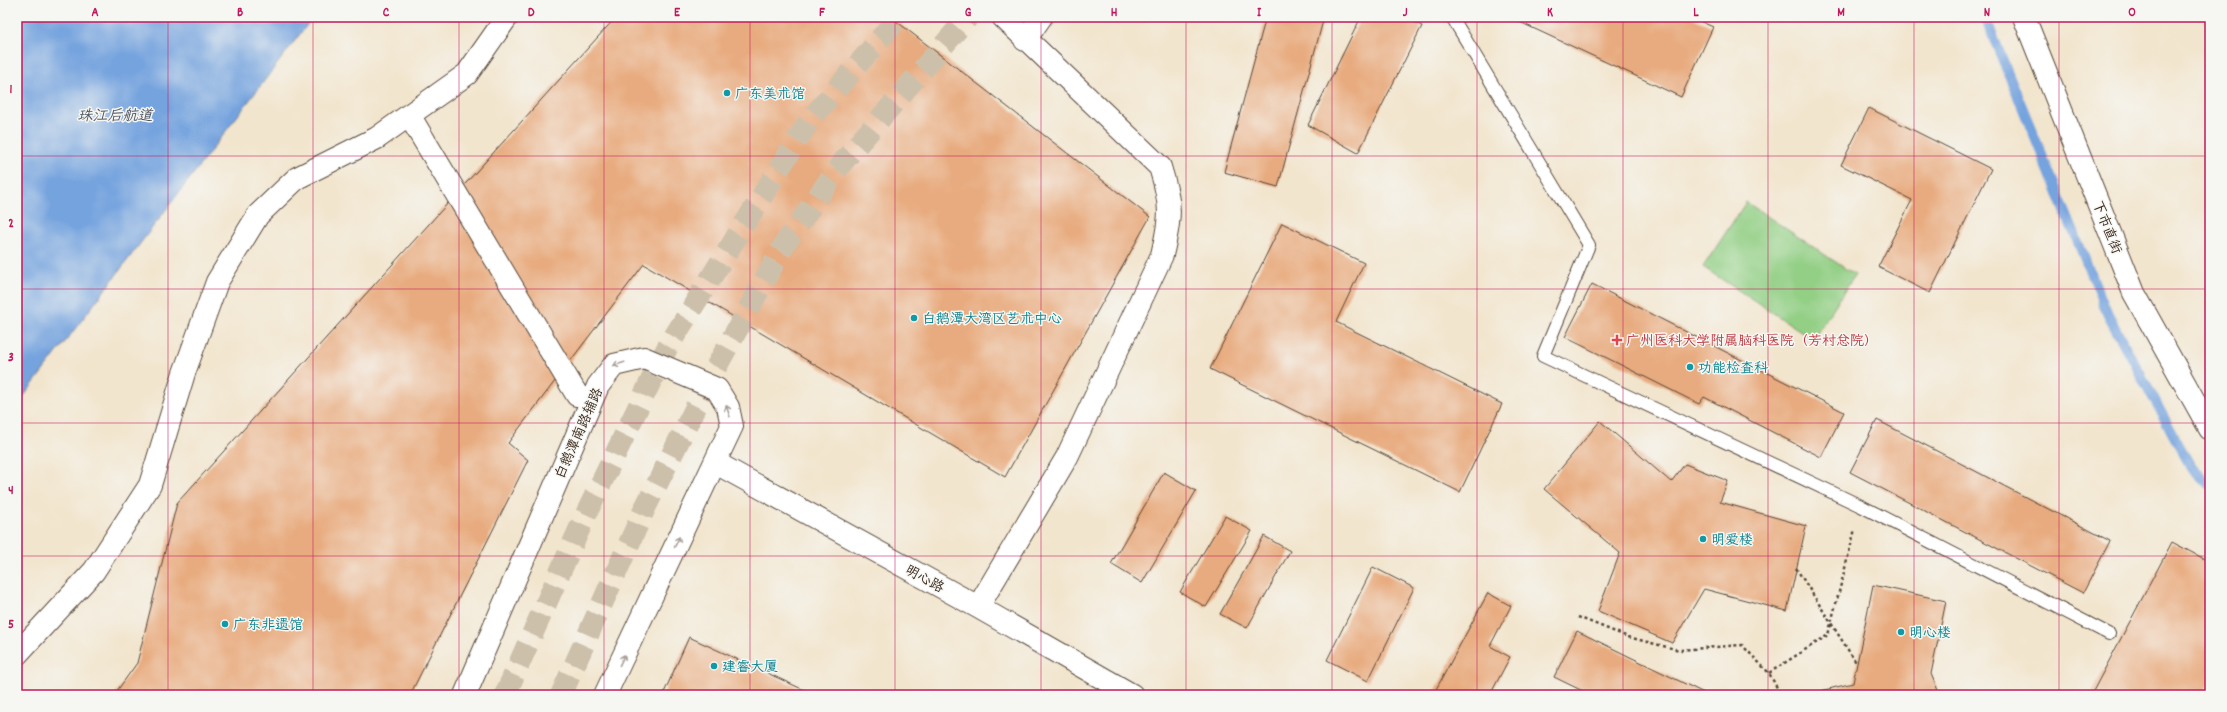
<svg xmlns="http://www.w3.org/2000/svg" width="2227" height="712" font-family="Dekko,'LXGW WenKai TC',sans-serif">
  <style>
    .green { fill: #93cf85; stroke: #677c52 }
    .water { fill: #74a3de; stroke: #58667e }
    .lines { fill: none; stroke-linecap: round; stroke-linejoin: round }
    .stream { stroke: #74a3de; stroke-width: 10 }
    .building { fill: #e8ab7f }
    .street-tunnel { stroke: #cdc0ab; stroke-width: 22; stroke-dasharray: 22 11; stroke-linecap: butt }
    .lane-casing { stroke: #564638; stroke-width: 14 }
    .street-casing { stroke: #564638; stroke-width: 24 }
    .path { stroke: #564638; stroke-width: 2.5; stroke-dasharray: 3 3; stroke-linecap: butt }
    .lane { stroke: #fff; stroke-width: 12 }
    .street { stroke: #fff; stroke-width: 22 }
    .oneway { stroke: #a79f9a }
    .grid { fill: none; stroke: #c2185b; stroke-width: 1; stroke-opacity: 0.55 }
    .culture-dot { fill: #0f9aa8; stroke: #f6f6f2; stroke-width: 1.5 }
    .health-dot { fill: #e0444e; stroke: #f6f6f2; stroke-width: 1.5 }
    .labels { text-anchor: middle; stroke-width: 3; stroke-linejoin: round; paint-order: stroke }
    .culture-label { font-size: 14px; fill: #0d838f; stroke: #f6f6f2; text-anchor: start }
    .street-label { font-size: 14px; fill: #3b2a1e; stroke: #f6f6f2 }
    .health-label { font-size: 14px; fill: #be3a42; stroke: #f6f6f2; text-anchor: start }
    .water-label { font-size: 15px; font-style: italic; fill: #4f5461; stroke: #f6f6f2 }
    .neatline { fill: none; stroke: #c2185b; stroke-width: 1.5 }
    .grid-label { font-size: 13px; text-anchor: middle; font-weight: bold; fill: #c2185b }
  </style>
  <rect width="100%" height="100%" fill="#f6f6f2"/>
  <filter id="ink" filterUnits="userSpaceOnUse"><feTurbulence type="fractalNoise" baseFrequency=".025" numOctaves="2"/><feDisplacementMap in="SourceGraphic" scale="8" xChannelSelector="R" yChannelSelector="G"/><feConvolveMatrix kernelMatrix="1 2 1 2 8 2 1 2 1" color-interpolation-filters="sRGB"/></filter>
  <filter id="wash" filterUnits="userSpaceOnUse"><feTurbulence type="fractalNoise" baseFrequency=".012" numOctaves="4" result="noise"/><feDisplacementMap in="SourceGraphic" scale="16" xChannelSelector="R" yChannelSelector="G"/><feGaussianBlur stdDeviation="0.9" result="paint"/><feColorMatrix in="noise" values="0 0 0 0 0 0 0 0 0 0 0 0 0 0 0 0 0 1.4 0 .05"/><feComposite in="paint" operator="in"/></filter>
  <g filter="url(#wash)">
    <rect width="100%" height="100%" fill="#f2e5ce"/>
    <path class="green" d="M1746,202L1855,275L1813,339L1703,267Z"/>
    <path class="water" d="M17,17H313L17,405Z"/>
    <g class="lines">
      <path class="stream" d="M1985,17L2108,315L2191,467L2210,485"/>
    </g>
    <g id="blocks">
      <path class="building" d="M616,17H891L1150,217L1005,477L644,264L508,443L528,460L410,695H114L137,663L177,503Z
        M1266,17H1324L1278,187L1224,172Z
        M1361,17H1404L1422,26L1358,153L1308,125Z
        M1509,17H1691L1713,27L1681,97Z
        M1869,108L1991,169L1930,293L1878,267L1912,200L1841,165Z
        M1282,223L1364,263L1336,322L1502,404L1460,492L1210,369Z
        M1592,284L1844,412L1821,457L1704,397L1699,404L1565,337Z
        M1877,420L2110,541L2083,593L1850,472Z
        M1600,421L1671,482L1685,464L1728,481L1720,502L1806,526L1787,611L1704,589L1672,643L1598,611L1620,553L1544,489Z
        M1164,472L1196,491L1142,583L1111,564Z
        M1225,516L1252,531L1206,607L1180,592Z
        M1264,536L1290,551L1247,628L1220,614Z
        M2172,542L2210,562V682L2203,695H2091Z
        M1373,567L1414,588L1368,681L1327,660Z
        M1873,585L1946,601L1931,674L1940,695H1804L1853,683Z
        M1488,593L1511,606L1490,646L1510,657L1490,695H1433Z
        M1577,631L1708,695H1591L1554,677Z
        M689,637L815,695H663Z"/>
    </g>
  </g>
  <g filter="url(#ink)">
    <use href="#blocks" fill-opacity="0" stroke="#564638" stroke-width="1"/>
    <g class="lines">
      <path class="street-tunnel" d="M505,695L587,512L667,348L809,121L899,17
        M561,695L645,508L714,371L784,245L841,164L968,17"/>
      <g class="lane-casing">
        <path id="lane" d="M1452,17L1589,245L1543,356L1861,506L2109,634"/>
      </g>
      <g class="street-casing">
        <path id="street" d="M2024,17L2134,293L2210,429
          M1025,40L1041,17
          M409,115L577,395
          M716,463L978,607L1132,695
          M978,607L1067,457L1162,255C1171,217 1172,205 1160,167L1003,17
          M17,654L94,571L150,485L184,373L217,282L258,215L297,178L377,138L467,74L507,17
          M465,695L598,386L614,365L644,358L717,389L728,407L732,426L605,695"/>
      </g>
      <path class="path" d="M1796,568L1857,664
        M1578,617L1628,637L1679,650L1742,645L1769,673L1781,695
        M1769,673L1828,635L1855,529"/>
      <use href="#lane" class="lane"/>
      <use href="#street" class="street"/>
    </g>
    <defs><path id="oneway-shaft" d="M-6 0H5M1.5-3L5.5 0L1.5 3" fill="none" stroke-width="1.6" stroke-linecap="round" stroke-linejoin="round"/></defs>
    <g class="oneway">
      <use href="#oneway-shaft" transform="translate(619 364) rotate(162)"/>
      <use href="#oneway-shaft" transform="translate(728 411) rotate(-108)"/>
      <use href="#oneway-shaft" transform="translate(677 542) rotate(-65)"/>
      <use href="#oneway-shaft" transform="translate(622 660) rotate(-65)"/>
    </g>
  </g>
  <path class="grid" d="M168,17V695M313,17V695M459,17V695M604,17V695M750,17V695M895,17V695M1041,17V695M1186,17V695M1332,17V695M1477,17V695M1623,17V695M1768,17V695M1914,17V695M2059,17V695M17,156H2210M17,289H2210M17,423H2210M17,556H2210"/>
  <g class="culture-dot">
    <circle cx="727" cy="93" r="4"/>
    <circle cx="914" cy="318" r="4"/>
    <circle cx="1690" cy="367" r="4"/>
    <circle cx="1703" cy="539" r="4"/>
    <circle cx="225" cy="624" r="4"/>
    <circle cx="1901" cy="632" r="4"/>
    <circle cx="714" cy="666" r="4"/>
  </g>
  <path class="health-dot" d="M1615 334h4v4h4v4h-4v4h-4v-4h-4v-4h4z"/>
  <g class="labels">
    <g class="culture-label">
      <text x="735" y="98">广东美术馆</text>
      <text x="922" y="323">白鹅潭大湾区艺术中心</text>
      <text x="1698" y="372">功能检查科</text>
      <text x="1711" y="544">明爱楼</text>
      <text x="233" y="629">广东非遗馆</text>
      <text x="1909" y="637">明心楼</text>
      <text x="722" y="671">建睿大厦</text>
    </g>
    <g class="street-label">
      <text transform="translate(2108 227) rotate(68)" y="5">下市直街</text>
      <text transform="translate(578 433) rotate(-66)" y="5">白鹅潭南路辅路</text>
      <text transform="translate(925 578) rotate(29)" y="5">明心路</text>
    </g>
    <g class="health-label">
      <text x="1626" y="345">广州医科大学附属脑科医院（芳村总院）</text>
    </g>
    <g class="water-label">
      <text x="115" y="120">珠江后航道</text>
    </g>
  </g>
  <rect width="2227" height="712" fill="none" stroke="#f6f6f2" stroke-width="44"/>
  <rect x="22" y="22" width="2183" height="668" class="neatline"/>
  <g class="grid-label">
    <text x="95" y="16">A</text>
    <text x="240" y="16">B</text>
    <text x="386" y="16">C</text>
    <text x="531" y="16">D</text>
    <text x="677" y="16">E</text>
    <text x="822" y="16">F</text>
    <text x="968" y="16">G</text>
    <text x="1114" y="16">H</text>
    <text x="1259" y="16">I</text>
    <text x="1405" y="16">J</text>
    <text x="1550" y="16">K</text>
    <text x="1696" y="16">L</text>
    <text x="1841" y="16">M</text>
    <text x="1987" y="16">N</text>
    <text x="2132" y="16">O</text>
    <text x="11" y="93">1</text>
    <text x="11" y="227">2</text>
    <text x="11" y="361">3</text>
    <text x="11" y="494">4</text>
    <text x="11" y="628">5</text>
  </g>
</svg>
